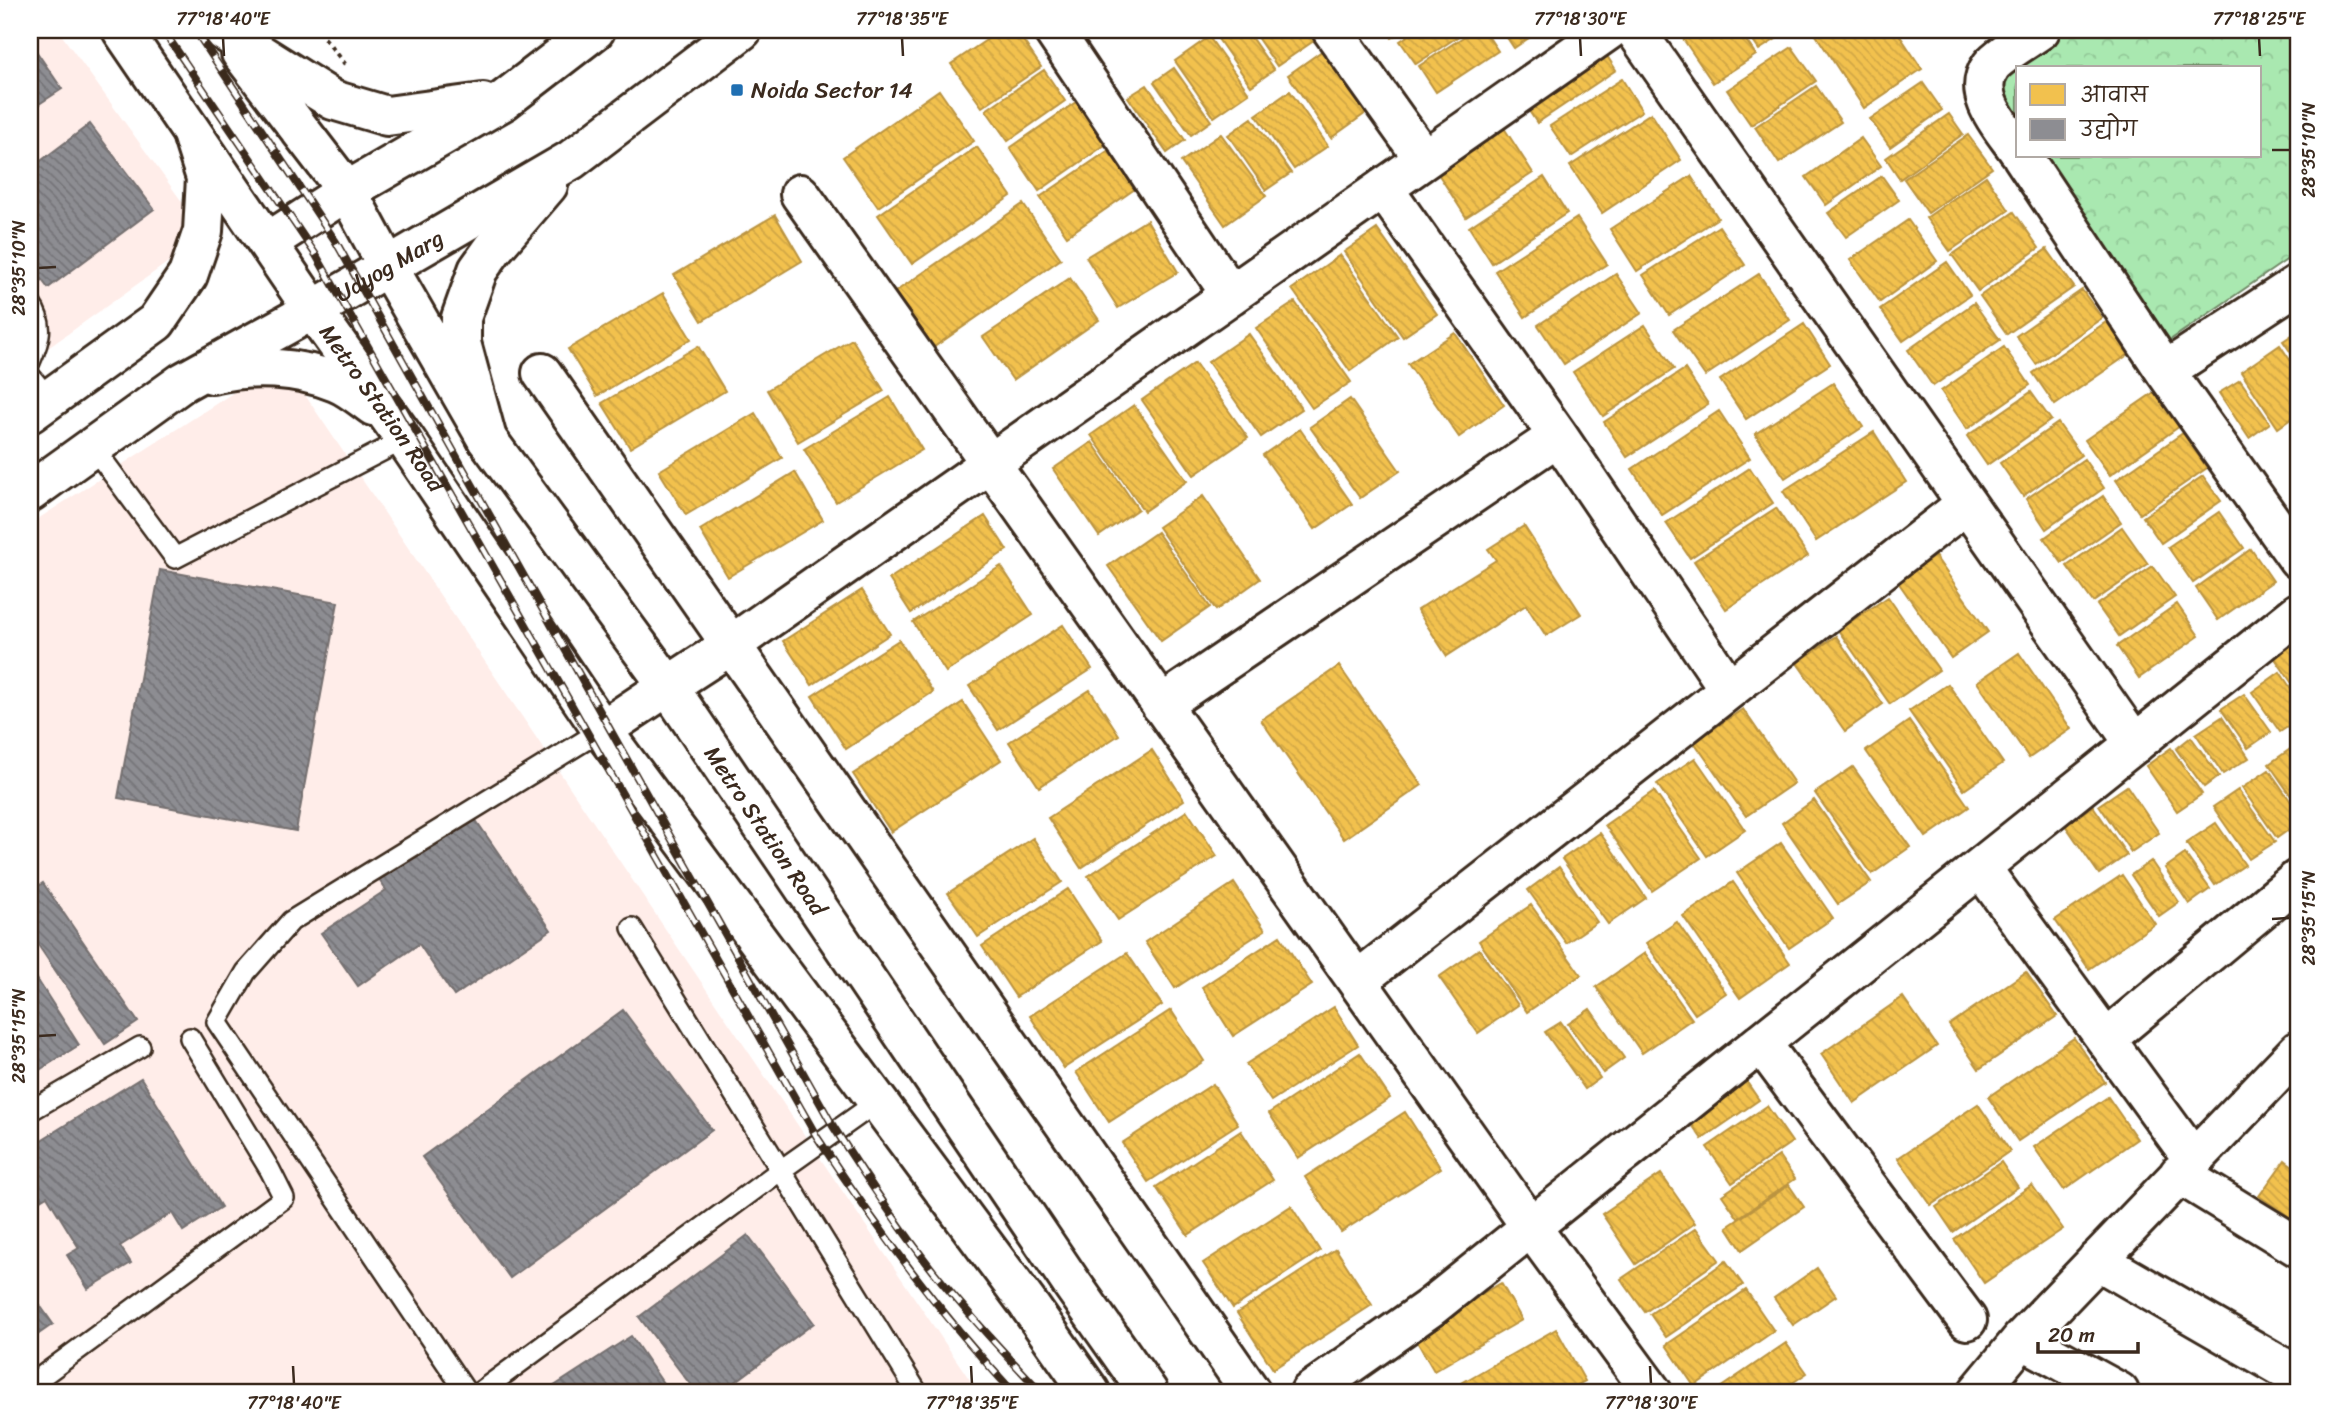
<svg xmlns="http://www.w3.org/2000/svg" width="2328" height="1422" font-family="Sriracha,'Playpen Sans Deva',sans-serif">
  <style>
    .built { fill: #ffede9 }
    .park { fill: url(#park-crowns); stroke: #728967; stroke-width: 2 }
    .homes { fill: url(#homes-back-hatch); stroke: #bb9440; stroke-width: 2 }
    .industry { fill: url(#industry-back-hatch); stroke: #746f6f; stroke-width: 2 }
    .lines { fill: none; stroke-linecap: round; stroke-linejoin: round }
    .service-casing { stroke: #3b2a1e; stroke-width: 24 }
    .minor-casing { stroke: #3b2a1e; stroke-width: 44 }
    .tertiary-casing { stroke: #3b2a1e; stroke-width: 44 }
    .secondary-casing { stroke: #3b2a1e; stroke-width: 44 }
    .path { stroke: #3b2a1e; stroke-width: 4.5; stroke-dasharray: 5 5; stroke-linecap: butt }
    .service { stroke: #fff; stroke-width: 19 }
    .minor { stroke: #fff; stroke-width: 38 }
    .tertiary { stroke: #fff; stroke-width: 38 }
    .secondary { stroke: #fff; stroke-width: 38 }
    .rail-casing { stroke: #3b2a1e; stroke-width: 8 }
    .rail { stroke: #fff; stroke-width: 5; stroke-dasharray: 16; stroke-linecap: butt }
    .ticks { fill: none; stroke: #3b2a1e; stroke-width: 2.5 }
    .poi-dot { fill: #1f6fb2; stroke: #fff; stroke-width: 2.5 }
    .labels { text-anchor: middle; stroke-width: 7; stroke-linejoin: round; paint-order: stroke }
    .poi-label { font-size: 23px; fill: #3b2a1e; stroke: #fff; text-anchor: start }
    .street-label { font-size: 23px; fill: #3b2a1e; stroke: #fff }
    .neatline { fill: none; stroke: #3b2a1e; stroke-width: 2.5 }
    .ticks-label { font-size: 18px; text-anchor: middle; fill: #3b2a1e }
  </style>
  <defs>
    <pattern id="park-crowns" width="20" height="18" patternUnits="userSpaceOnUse" patternTransform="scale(1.75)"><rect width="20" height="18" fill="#a9e8b0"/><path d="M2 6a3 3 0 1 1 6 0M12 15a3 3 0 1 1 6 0" fill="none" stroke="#92c797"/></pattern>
    <pattern id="homes-back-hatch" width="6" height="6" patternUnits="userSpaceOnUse" patternTransform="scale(1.75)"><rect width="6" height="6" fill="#f2c14e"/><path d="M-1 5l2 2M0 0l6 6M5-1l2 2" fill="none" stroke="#d0a644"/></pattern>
    <pattern id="industry-back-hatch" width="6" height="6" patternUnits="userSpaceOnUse" patternTransform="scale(1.75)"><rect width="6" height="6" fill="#8d8d92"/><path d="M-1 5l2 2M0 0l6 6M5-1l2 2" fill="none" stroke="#747377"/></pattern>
  </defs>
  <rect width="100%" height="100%" fill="#fff"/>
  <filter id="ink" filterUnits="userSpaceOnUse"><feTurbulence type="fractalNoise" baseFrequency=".0143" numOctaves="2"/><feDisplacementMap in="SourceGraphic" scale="14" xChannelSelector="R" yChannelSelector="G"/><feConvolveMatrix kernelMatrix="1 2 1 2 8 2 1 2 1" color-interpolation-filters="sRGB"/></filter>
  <g filter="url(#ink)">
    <path class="built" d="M30,30H58L206,235L30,361Z
      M282,361L978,1392H30V524Z"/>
    <path class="park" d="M2065,30H2298V252L2170,340L2043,156H2260V68H2018V121L1990,80Z"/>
    <path class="homes" d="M1001,30H1016L1041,67L982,107L951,64Z
      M1225,30H1246L1274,70L1251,86L1216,36Z
      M1252,30H1317L1321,36L1277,66Z
      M1387,30H1405L1392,38Z
      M1417,30H1468L1416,64L1400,41Z
      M1474,30H1484L1498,51L1436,92L1419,66Z
      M1502,30H1541L1514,48Z
      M1677,30H1739L1756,55L1713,83Z
      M1745,30H1790L1759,50Z
      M1824,30H1896L1922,69L1864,108L1816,35Z
      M1209,37L1249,93L1214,117L1175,61Z
      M1598,42L1616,70L1537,123L1518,94Z
      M1329,46L1373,108L1331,138L1288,75Z
      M1792,47L1816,81L1751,125L1727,90Z
      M1174,68L1211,121L1191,135L1154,82Z
      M1044,70L1065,101L1008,141L986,110Z
      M1622,79L1642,111L1571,157L1550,126Z
      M1923,83L1942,110L1890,147L1870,119Z
      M1147,85L1185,140L1167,153L1128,97Z
      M1816,86L1841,122L1779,163L1755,127Z
      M939,90L974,141L878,207L843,157Z
      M1290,91L1328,146L1294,169L1256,115Z
      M1076,102L1105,145L1039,191L1010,148Z
      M1651,113L1681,160L1602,213L1570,166Z
      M1949,114L1963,134L1900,179L1886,158Z
      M1252,118L1291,173L1266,190L1228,135Z
      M1504,128L1533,173L1466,217L1437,172Z
      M1221,134L1266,196L1225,225L1181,162Z
      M1968,135L1992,168L1928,213L1904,179Z
      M1861,138L1881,166L1826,205L1806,177Z
      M1115,146L1142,184L1067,236L1040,197Z
      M977,147L1011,196L912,264L878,215Z
      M1691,176L1718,218L1637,271L1610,229Z
      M1882,176L1899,200L1846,237L1828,213Z
      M1986,176L2009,210L1950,251L1926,218Z
      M1544,177L1567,213L1492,263L1469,227Z
      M1023,204L1061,259L934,347L895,292Z
      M2014,212L2039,248L1978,291L1952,255Z
      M775,215L802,261L702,321L674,275Z
      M1577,218L1607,264L1525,317L1495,271Z
      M1147,220L1178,272L1118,308L1086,257Z
      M1908,220L1937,261L1880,302L1850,260Z
      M1719,226L1745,265L1669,315L1643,275Z
      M1377,229L1437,314L1403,337L1344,252Z
      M2047,249L2074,287L2007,334L1980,296Z
      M1340,255L1398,337L1350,371L1292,289Z
      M1947,262L1970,295L1903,341L1880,309Z
      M1616,274L1642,313L1564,364L1538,325Z
      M1759,274L1790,320L1705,376L1673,330Z
      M1070,278L1099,320L1013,380L983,337Z
      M2082,290L2102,318L2036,364L2016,336Z
      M663,293L691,339L597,396L568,349Z
      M1295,302L1351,382L1312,408L1256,328Z
      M1974,303L2000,340L1933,386L1908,350Z
      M2109,320L2132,352L2055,405L2033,373Z
      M1804,324L1830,364L1746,419L1720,380Z
      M1645,325L1674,369L1603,416L1573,372Z
      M2298,331V363L2283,341Z
      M1455,333L1504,405L1459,437L1408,364Z
      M1249,334L1302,409L1261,437L1208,362Z
      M852,339L884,391L798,442L767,390Z
      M2280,345L2298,372V414L2278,428L2241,372Z
      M698,346L725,391L630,448L602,403Z
      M2004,347L2030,385L1967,429L1941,391Z
      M1195,363L1248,438L1194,475L1142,400Z
      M1685,369L1708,404L1627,457L1604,422Z
      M2240,380L2270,423L2249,438L2219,393Z
      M1833,383L1863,427L1785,478L1755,434Z
      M2156,391L2180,426L2110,475L2085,440Z
      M2031,392L2051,420L1987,465L1967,436Z
      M890,397L922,450L836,502L804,449Z
      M1350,399L1400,471L1360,498L1310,427Z
      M1134,405L1187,481L1144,511L1091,435Z
      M1719,411L1750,458L1662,515L1632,469Z
      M755,413L782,458L686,515L659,471Z
      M2058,423L2081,455L2023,496L2000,463Z
      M1300,429L1352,504L1315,529L1263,455Z
      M1874,432L1906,482L1816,541L1783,491Z
      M2183,433L2207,468L2140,514L2116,480Z
      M1092,442L1138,509L1099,536L1053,469Z
      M2084,459L2104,488L2046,529L2026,499Z
      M1750,468L1773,503L1690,558L1666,523Z
      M795,472L823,520L728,577L700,530Z
      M2203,476L2221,501L2161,543L2143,517Z
      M1203,496L1260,579L1216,610L1158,527Z
      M2103,496L2121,522L2062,563L2044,538Z
      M1776,508L1808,556L1726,609L1694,561Z
      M2219,512L2244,548L2193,583L2168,547Z
      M985,516L1007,550L911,613L889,579Z
      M1524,526L1581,614L1546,636L1526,605L1447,656L1417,610L1496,560L1488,549Z
      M2122,527L2148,564L2093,602L2067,566Z
      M1157,532L1210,607L1161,641L1108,566Z
      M2251,549L2273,581L2218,620L2196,588Z
      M1935,556L1988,632L1951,658L1898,582Z
      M1001,566L1033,615L946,672L913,622Z
      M2153,566L2175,597L2119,636L2097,605Z
      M862,590L890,634L812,685L783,641Z
      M1888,597L1939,670L1890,704L1838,630Z
      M2177,604L2199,636L2139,678L2117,646Z
      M1063,625L1092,669L998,730L969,686Z
      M1836,636L1883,704L1845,731L1797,663Z
      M899,640L933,692L846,749L812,696Z
      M2298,641V692L2274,657Z
      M2019,653L2071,729L2029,758L1977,682Z
      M1339,666L1422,785L1344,839L1261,720Z
      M2280,672L2298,699V720L2280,732L2252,692Z
      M1948,684L2003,763L1964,790L1909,711Z
      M1090,690L1119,735L1039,787L1009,742Z
      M2244,694L2271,732L2248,748L2221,709Z
      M963,702L1001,760L891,832L853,774Z
      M1743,709L1794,783L1746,816L1694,742Z
      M2222,717L2249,758L2223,774L2196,734Z
      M1909,721L1969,807L1926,837L1866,751Z
      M2191,737L2219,776L2204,787L2176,749Z
      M2296,745L2298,748V806L2269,764Z
      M2171,748L2202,794L2177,811L2146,766Z
      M1152,750L1184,800L1081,868L1048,818Z
      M1695,758L1745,830L1707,856L1657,784Z
      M1853,767L1910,847L1872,874L1815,793Z
      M2269,770L2298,812V823L2277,838L2242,788Z
      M2127,786L2159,833L2131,852L2099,805Z
      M2238,790L2275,842L2249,859L2213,807Z
      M1654,791L1701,858L1652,891L1605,825Z
      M1814,800L1871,882L1838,904L1782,823Z
      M2093,806L2127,855L2099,874L2065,825Z
      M1187,811L1217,856L1118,920L1088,876Z
      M2216,823L2245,865L2215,885L2186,843Z
      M1600,833L1646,898L1608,924L1562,859Z
      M1033,838L1062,882L978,937L948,893Z
      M1781,843L1833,918L1789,948L1737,873Z
      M2185,854L2210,889L2189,904L2165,868Z
      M2151,861L2179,902L2159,916L2131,875Z
      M1559,867L1597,922L1566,943L1528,890Z
      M2122,875L2155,924L2089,969L2055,920Z
      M1733,882L1790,963L1740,998L1683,916Z
      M1234,883L1265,930L1175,988L1145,942Z
      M1068,889L1102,941L1016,997L982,946Z
      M1531,905L1581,975L1527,1012L1479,941Z
      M1677,922L1726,993L1695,1014L1646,943Z
      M1280,936L1312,985L1233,1036L1202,987Z
      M1479,949L1518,1005L1478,1033L1439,977Z
      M1127,953L1162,1005L1064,1068L1030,1016Z
      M1645,953L1692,1019L1642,1053L1596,987Z
      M2026,972L2057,1016L1979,1069L1949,1025Z
      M1903,997L1937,1046L1854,1103L1821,1054Z
      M1334,1007L1358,1045L1271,1101L1246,1064Z
      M1590,1009L1624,1058L1603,1073L1568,1024Z
      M1171,1010L1204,1061L1109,1122L1076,1072Z
      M1561,1022L1600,1078L1585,1089L1545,1032Z
      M2074,1038L2105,1082L2018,1141L1988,1097Z
      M1360,1053L1390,1098L1298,1158L1269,1113Z
      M1740,1072L1759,1100L1702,1139L1683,1112Z
      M1213,1084L1238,1124L1148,1182L1122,1143Z
      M2108,1097L2137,1139L2064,1190L2034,1147Z
      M1978,1104L2010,1151L1931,1205L1898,1158Z
      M1767,1106L1792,1142L1732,1183L1707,1147Z
      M1405,1112L1441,1168L1341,1232L1305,1177Z
      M1241,1131L1273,1180L1188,1235L1156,1187Z
      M1779,1156L1795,1179L1738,1218L1722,1195Z
      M2285,1160L2298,1170V1223L2259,1196Z
      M2001,1162L2018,1187L1953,1232L1936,1207Z
      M1661,1174L1695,1223L1636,1264L1602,1214Z
      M1789,1185L1804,1207L1742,1250L1727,1227Z
      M2032,1185L2063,1229L1984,1283L1954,1239Z
      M1291,1206L1320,1251L1233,1308L1203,1263Z
      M1696,1228L1719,1260L1645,1312L1621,1279Z
      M1336,1249L1372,1305L1273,1369L1237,1313Z
      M1726,1261L1743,1285L1666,1337L1650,1314Z
      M1817,1268L1836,1296L1793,1325L1774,1298Z
      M1501,1283L1522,1320L1434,1371L1412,1333Z
      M1746,1290L1774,1331L1694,1386L1666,1345Z
      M1556,1329L1585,1381L1565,1392H1462L1458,1385Z
      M1786,1343L1807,1373L1779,1392H1714Z"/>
    <path class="industry" d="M30,42L62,89L30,110Z
      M90,124L154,209L48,288L30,264V169Z
      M160,570L338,602L296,831L118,798Z
      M473,816L551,930L454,996L419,944L358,986L321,933L386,890L379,880Z
      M43,883L138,1022L105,1044L30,933V892Z
      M30,968L79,1045L30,1076Z
      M623,1010L712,1130L510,1278L422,1157Z
      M141,1078L221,1207L183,1231L172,1213L120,1246L131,1263L88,1289L67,1255L79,1248L47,1196L35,1203L30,1194V1147Z
      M748,1235L814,1323L730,1386L734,1392H696L639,1317Z
      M30,1291L53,1324L30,1340Z
      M631,1336L669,1392H545Z"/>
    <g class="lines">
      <g class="service-casing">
        <path id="service" d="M30,303C45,325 40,339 30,362
          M30,376L49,399
          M93,447L175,558L405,439
          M632,928L917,1392
          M30,1111L140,1047
          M30,1385L284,1198L270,1170L190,1038
          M466,1392L217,1022L246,972L291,921L602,730
          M480,1392L781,1170L877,1102"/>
      </g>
      <g class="minor-casing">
        <path id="minor" d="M1053,30L1231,295
          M1332,30L1424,159
          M1635,30L2135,744
          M2018,150C2003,128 1970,95 1991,66C1998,56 2029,38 2040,30
          M2022,156L2165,371L2298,559
          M1383,188L1558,436L1729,689
          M800,194L1531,1227L1652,1392
          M2165,371L2298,284
          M542,373L1251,1392
          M668,686L731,645L1609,30
          M1161,705L1558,436
          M1981,868L2193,1159
          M1357,981L1966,504
          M2106,1039L2298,879
          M1761,1043L1967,1320
          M2179,1174L2298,1247
          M2097,1260L2298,1376
          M2022,1339L2119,1392
          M1310,1392L1431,1307L2298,613
          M1978,1392L2022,1339L2298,1051"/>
      </g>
      <g class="tertiary-casing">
        <g id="tertiary">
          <path id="s1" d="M388,267L487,439L668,686L1072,1284L1148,1392"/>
          <path d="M212,374C252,364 298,367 336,382C349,387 362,398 373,406"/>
          <path d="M30,413L156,322L188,275L203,231L206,178L193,137"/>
          <path id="s2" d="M30,492L183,382L313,310L405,439L602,730L1028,1304L1090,1392"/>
          <path d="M602,730L668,686"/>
        </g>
      </g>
      <g class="secondary-casing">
        <g id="secondary">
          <path id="s3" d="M122,30L313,310L571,160L742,30"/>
          <path d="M225,32L333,100L387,116L483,103"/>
          <path d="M241,53L347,191L388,267"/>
          <path d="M268,242L347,191L503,101L595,30"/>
          <path d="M487,439L461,343V318L478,270L493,249L548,185"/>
        </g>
      </g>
      <path class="path" d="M318,30L345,64"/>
      <use href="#service" class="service"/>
      <use href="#minor" class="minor"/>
      <use href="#tertiary" class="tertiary"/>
      <use href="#secondary" class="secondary"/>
      <g class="rail-casing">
        <path id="rail" d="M163,30L316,255L817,1137C876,1227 939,1313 1013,1392
          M195,30L336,242L833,1126C865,1176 897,1225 934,1272C968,1314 1004,1353 1041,1392"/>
      </g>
      <use href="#rail" class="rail"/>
    </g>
  </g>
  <path class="ticks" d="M223,38L224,56M902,38L903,56M1580,38L1581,56M2259,38L2260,56M2272,150H2290M38,268L56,267M2272,919L2290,918M38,1036L56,1035M293,1366L294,1384M971,1366L972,1384M1650,1366L1651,1384"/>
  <rect class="poi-dot" x="730" y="83" width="14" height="14" rx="3.5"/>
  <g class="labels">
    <g class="poi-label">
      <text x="751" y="98">Noida Sector 14</text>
    </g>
    <g class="street-label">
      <text dy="8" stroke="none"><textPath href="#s3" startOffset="427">Udyog Marg</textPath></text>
      <text dy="8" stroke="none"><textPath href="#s2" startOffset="457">Metro Station Road</textPath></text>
      <text dy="8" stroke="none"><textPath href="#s1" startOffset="679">Metro Station Road</textPath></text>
    </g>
  </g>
  <rect width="2328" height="1422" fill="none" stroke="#fff" stroke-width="77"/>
  <rect x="2016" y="66" width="245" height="91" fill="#ffffff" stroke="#b1aaa5" stroke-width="2"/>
  <rect x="2030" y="84" width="35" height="21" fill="#f2c14e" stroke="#b1aaa5" stroke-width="2"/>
  <text x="2080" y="102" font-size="21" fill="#3b2a1e">आवास</text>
  <rect x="2030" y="119" width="35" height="21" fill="#8d8d92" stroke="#b1aaa5" stroke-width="2"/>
  <text x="2080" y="136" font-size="21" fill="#3b2a1e">उद्योग</text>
  <path d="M2038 1342v10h100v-10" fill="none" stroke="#3b2a1e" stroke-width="3.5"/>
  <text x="2048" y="1342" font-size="21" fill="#3b2a1e" stroke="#ffffff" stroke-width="5" paint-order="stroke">20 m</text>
  <rect x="38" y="38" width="2252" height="1346" class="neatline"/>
  <g class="ticks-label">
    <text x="223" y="25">77°18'40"E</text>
    <text x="902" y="25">77°18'35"E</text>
    <text x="1580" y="25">77°18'30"E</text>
    <text x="2259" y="25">77°18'25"E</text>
    <text transform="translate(2309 150) rotate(-90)" y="6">28°35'10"N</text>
    <text transform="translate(19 268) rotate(-90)" y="6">28°35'10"N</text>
    <text transform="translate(2309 918) rotate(-90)" y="6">28°35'15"N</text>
    <text transform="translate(19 1036) rotate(-90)" y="6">28°35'15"N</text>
    <text x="294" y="1409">77°18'40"E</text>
    <text x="972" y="1409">77°18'35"E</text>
    <text x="1651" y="1409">77°18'30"E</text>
  </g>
</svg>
